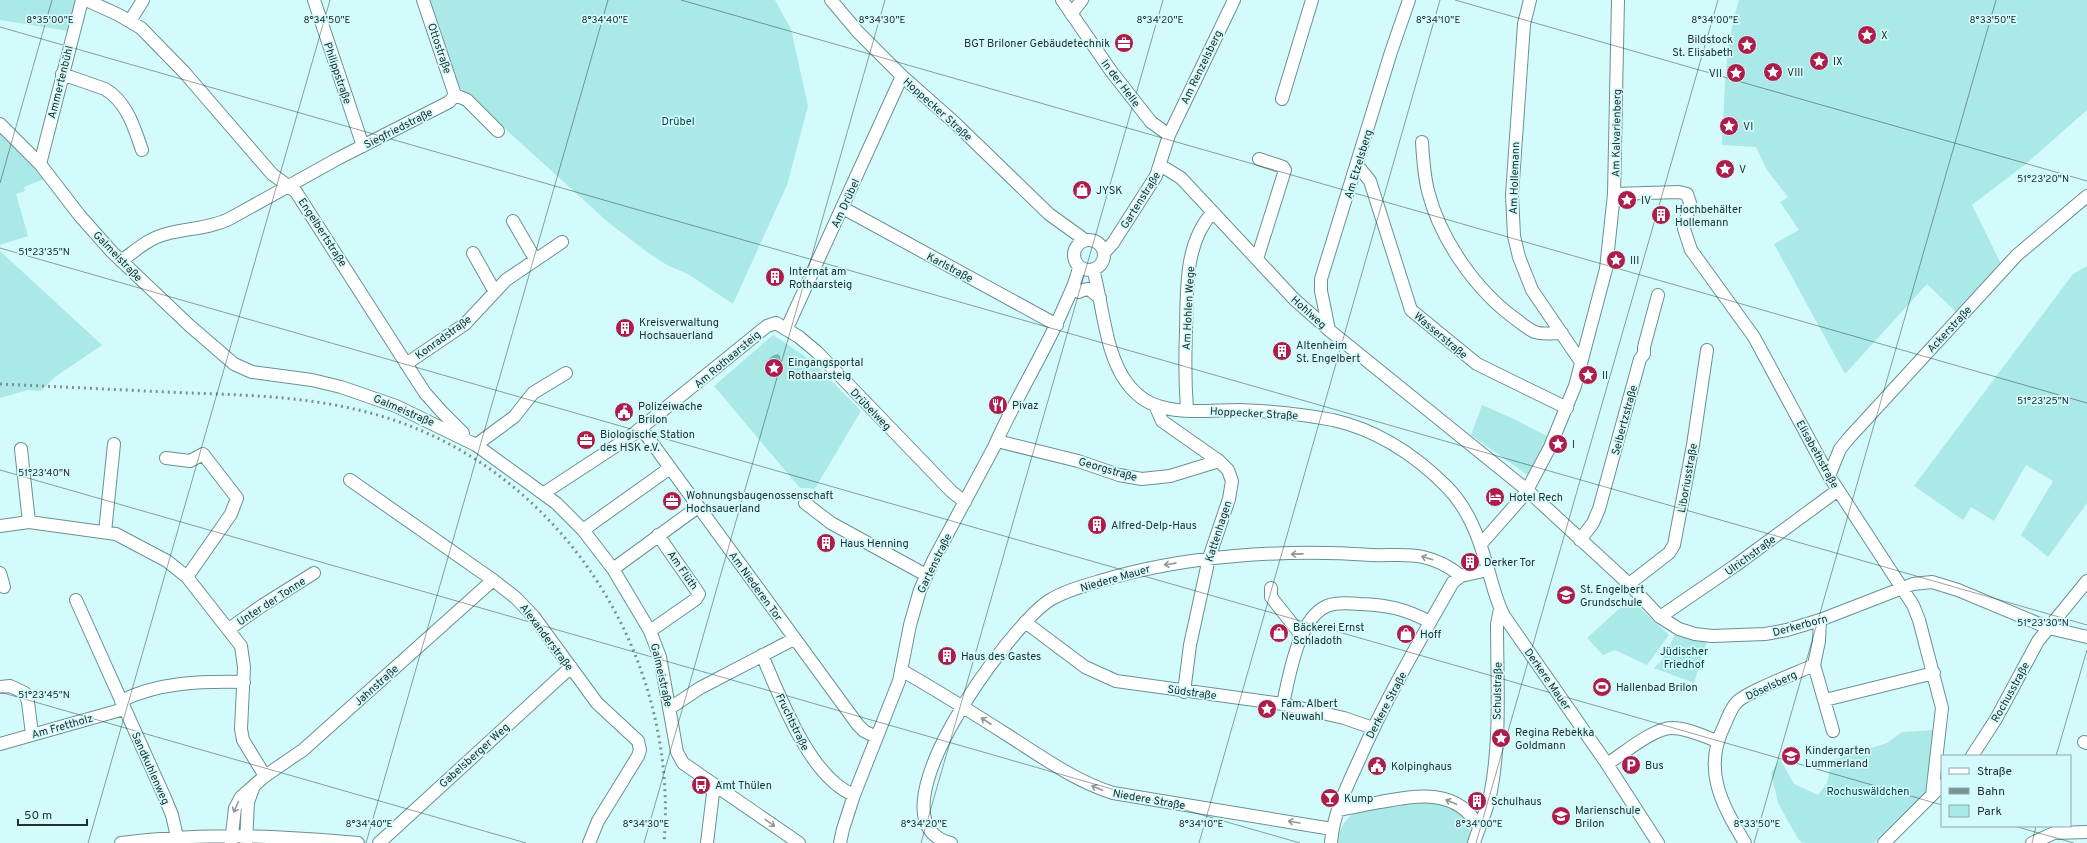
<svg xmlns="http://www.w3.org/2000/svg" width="2087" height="843" font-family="Overpass,sans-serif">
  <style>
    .green { fill: #abe8e8 }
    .water { fill: #72b5b6 }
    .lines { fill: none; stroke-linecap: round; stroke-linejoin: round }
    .minor-casing { stroke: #6b9090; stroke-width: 14 }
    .minor { stroke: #fff; stroke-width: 12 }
    .rail { stroke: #799394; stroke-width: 3; stroke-dasharray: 2 4; stroke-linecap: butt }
    .oneway { stroke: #909898 }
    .ticks { fill: none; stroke: #213031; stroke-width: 1; stroke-opacity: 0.45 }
    .labels { text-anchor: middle; stroke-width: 3.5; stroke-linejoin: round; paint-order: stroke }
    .poi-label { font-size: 11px; fill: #213031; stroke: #d4fbfb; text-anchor: start }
    .street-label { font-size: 11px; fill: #213031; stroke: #d4fbfb }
    .park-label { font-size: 11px; fill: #034547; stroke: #d4fbfb }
    .ticks-label { font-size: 10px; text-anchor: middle; fill: #213031; stroke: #d4fbfb; stroke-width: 3.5; stroke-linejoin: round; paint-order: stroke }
  </style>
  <rect width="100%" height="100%" fill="#d4fbfb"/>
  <path class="green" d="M0,0H77L69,31L0,20Z
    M429,0H775L791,29L808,106L787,185L733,304L688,274L667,265L647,252L609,223L459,87Z
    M1739,0H2087V110L2027,163L1972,205L2001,264L1956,312L1927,284L1845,374L1774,244L1799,230L1780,202L1788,197L1767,170L1756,147L1722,145C1725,96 1724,47 1739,0Z
    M0,127L44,179L24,187L25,191L16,194L28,236L0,245Z
    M0,251L102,345L55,377L41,391L28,390L0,398Z
    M2087,266V503L2048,557L2021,535L2053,481L2026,465L1994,521L1971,507L1963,520L1914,486L2073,274Z
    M773,335L812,361L861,411L814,490L811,488H800L714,386Z
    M1482,405L1514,419L1547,436L1529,476L1471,435Z
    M1630,599L1669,635L1647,665L1615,650L1603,655L1587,638Z
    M1675,635L1689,639L1707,641L1694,683L1654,668L1662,660Z
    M1935,730L1932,786L1874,843H1802L1798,839L1778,803L1771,773L1780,759L1794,784L1818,795L1827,783L1832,760L1887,743L1902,732Z
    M1437,801C1459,811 1475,815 1468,843H1337C1339,830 1344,820 1355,812C1370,803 1419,802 1437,801Z"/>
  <path class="water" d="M778,354L780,356L781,362L780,368L773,372L767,365C768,358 771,356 778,354Z"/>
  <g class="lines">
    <g class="minor-casing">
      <path id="minor" d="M86,0L119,15L141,28L184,72L272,174L296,192L425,393L442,412L463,433
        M314,0L363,146
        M423,0L455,95
        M831,0L858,32L902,76L955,123L1049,214L1085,240
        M1062,0L1111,71L1151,122L1169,135
        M1530,0L1524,24L1512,195L1514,236L1519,257L1532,290L1581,362
        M1071,14L1082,0
        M130,21L143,0
        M62,74L105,89C127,102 134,127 142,150
        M455,95L467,100L498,131
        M1282,99L1312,0
        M0,124L40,164L80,216L112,252L190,326L234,364L252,372L312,380L341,387L396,406L476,445L556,503L583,530L613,569L650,631L660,657L677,752L683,763L693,770L799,843
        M1422,142C1423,159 1424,175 1428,191C1440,239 1476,291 1517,320C1522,324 1528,329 1535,332C1543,335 1553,333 1562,333
        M40,164L82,0
        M1160,165L1181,178L1294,299L1329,330L1527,490L1629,584L1660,617L1679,629L1695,634L1712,636L1765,634L1787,630L1820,620L1913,584L1932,582L1958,590L2049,628L2087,637
        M1357,165L1370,181L1411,310L1477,364L1567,408
        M1614,194L1679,192L1687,194L1690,203L1684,229L1691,250L1754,337L1829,476L1913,605L1919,620L1942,708L1932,795
        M843,208L1057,325
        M513,221L535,259
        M1074 255a15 15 0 1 1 30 0a15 15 0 1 1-30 0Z
        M473,253L495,292
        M1104,253L1113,243L1156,176L1169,135L1234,0
        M1257,259L1285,170L1283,167L1259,159
        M121,261C135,251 149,238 166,234C188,228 208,229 229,219L339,158L449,102L455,95
        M1093,269C1103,305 1105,354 1127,383C1136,395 1148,404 1162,407C1186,414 1214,410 1238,410C1270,411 1302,414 1333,420C1377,430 1414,454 1446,486C1469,509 1479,538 1488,569C1493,586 1496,601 1504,616L1605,761L1658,843
        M1079,292L1083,290L1089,289L1100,298
        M787,328L902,76
        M1329,330L1321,291V279L1391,52L1409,0
        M406,364L465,324L506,280L562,242
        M1155,405L1162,421L1219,461L1228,470L1232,481L1229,499L1209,558L1190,645L1184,692
        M1187,410C1185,383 1185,357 1186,331C1187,291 1184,243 1213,212
        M641,428L858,725L864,731L876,737
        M997,441L1078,461L1119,475L1142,479L1170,476L1219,461
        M476,445L514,417L533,393L566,373
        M21,449L29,522
        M166,458L190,461L203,454L237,498L231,514L187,577
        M1829,476L1840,449L1848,439L2017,255L2087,196
        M350,480L493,580L516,598L534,617L597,703L638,741L640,750L638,756L598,821L589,843
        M544,493L631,436L767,326L776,323L799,337L817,352L952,492L965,502
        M805,503L831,523L926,575
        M0,526L29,522L116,534L167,561L187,577L241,646L244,667L241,729L243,740L265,776
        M583,530L670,468
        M105,532L114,444
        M1580,540L1593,523L1599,509L1640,359L1644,354V347L1658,295
        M1481,544L1525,494L1550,447L1575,386L1606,269L1614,194L1618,0
        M613,569L698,507
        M0,573L4,587
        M1629,584L1669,553L1674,545L1693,445L1707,350
        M1271,588V597L1302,636
        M76,600L165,798L172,815L177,837
        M1660,617L1736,565L1838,490
        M1820,620L1819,641L1814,665L1833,731
        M1025,622L1085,667L1116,681L1283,704L1344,718L1373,728
        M229,629L263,605L314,573
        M650,631L696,599L699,594L658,535
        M762,655C780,697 810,778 854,795
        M901,670C938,691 973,713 1009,736C1042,757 1075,781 1113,793L1332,829
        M0,687L10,686L25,693L28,702L32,734
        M1825,700L1934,673
        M121,701C158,682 203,681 244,682
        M1283,704C1289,677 1298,618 1327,606C1336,602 1350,603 1360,604C1388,605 1406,609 1430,622
        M670,708L700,688L794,639
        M2084,742L2087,743
        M0,744L124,709
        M1972,756L1996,719L2038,641L2087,581
        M1607,764C1623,754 1653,728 1672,728C1687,728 1703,736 1717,741
        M1338,810C1352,807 1366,805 1380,802C1418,795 1457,788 1479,827
        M121,843C202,832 277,836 358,843
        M231,843L235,808L241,797L265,776L303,750L493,580
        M246,843L248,802L254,786
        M379,843L571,667
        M707,843L714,785
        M840,843L843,829L854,795L899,681L910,625L920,590L934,559L994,447C1015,399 1044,354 1064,307C1070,293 1077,281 1079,266
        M951,843C863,823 1011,624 1050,600C1065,591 1083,586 1100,581C1186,555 1283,549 1372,555C1389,556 1406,553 1423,557C1437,560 1450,567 1461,576
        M1331,843C1333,814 1347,786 1359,760C1386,698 1420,640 1453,582L1461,576L1488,570
        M1474,843C1479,826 1488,809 1491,791C1501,738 1497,678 1497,624L1500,609
        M1745,843C1721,803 1702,769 1725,724C1728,717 1731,708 1737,702C1748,691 1797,673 1814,665
        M1884,843L1942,785
        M2032,843L2054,833L2087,832"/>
    </g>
    <use href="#minor" class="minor"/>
    <path class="rail" d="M0,384C63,387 125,390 188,393C251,395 313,397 374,414C559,465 680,655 664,843"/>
  </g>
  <defs><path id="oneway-shaft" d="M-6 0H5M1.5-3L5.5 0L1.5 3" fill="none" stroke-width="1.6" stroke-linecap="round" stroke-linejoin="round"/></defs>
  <g class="oneway">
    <use href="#oneway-shaft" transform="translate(1297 554) rotate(179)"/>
    <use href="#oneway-shaft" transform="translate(1427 558) rotate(-163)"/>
    <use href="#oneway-shaft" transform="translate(1170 564) rotate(172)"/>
    <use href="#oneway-shaft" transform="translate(986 721) rotate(-147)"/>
    <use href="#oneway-shaft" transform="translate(1097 788) rotate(-157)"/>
    <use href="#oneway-shaft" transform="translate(1451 802) rotate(-157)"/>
    <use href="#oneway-shaft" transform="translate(236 807) rotate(114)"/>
    <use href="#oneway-shaft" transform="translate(1294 822) rotate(-171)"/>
    <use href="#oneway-shaft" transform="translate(770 823) rotate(36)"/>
  </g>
  <path class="ticks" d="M681,0L2087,403M1455,0L2087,181M0,27L2087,625M0,183L52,0M0,248L1942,805M0,470L1300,843M0,692L526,843M2056,756L2087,650M2014,826L2074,843M88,843L330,0M366,843L608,0M644,843L885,0M921,843L1163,0M1199,843L1440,0M1476,843L1718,0M1754,843L1996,0M2032,843L2036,826"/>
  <defs>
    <g id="sight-disc" transform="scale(1)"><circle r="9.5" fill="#ae1c49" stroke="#d4fbfb"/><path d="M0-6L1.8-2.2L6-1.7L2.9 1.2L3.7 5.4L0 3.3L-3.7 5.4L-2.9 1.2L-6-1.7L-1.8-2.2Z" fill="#fff"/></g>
    <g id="office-disc" transform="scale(1)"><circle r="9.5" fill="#ae1c49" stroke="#d4fbfb"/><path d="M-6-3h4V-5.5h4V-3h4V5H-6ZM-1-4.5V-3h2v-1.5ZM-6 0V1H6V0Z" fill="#fff"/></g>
    <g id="shop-disc" transform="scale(1)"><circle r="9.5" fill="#ae1c49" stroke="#d4fbfb"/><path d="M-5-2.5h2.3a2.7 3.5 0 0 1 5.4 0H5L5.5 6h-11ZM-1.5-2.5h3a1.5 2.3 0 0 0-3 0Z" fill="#fff"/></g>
    <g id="building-disc" transform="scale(1)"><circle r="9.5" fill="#ae1c49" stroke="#d4fbfb"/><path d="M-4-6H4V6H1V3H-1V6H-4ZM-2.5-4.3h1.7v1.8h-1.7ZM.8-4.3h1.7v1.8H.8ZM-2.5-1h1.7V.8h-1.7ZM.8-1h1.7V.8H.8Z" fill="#fff"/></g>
    <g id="restaurant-disc" transform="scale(1)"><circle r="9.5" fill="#ae1c49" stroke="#d4fbfb"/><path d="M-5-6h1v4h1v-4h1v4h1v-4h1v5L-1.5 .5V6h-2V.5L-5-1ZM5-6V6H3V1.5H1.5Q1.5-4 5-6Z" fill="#fff"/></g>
    <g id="civic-disc" transform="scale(1)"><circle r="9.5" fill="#ae1c49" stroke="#d4fbfb"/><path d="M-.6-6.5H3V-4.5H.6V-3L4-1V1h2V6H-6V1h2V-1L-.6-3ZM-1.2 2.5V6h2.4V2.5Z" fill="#fff"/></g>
    <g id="hotel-disc" transform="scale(1)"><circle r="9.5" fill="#ae1c49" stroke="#d4fbfb"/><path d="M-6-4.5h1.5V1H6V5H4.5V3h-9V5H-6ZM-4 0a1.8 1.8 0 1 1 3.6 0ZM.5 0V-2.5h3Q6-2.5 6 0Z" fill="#fff"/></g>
    <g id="school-disc" transform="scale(1)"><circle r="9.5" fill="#ae1c49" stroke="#d4fbfb"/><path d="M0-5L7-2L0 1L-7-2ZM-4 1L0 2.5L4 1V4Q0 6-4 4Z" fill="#fff"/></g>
    <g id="stadium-disc" transform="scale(1)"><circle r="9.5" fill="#ae1c49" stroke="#d4fbfb"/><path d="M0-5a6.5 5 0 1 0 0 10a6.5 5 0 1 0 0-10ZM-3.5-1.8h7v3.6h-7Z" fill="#fff"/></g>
    <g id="parking-disc" transform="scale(1)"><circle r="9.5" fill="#ae1c49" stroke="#d4fbfb"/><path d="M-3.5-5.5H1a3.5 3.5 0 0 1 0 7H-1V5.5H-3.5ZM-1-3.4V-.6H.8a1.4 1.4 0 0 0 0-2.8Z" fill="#fff"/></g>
    <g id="bus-disc" transform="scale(1)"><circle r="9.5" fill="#ae1c49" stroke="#d4fbfb"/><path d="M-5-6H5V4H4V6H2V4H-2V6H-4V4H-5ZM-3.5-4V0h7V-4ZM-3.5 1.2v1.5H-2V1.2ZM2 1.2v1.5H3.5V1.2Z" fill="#fff"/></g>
    <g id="bar-disc" transform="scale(1)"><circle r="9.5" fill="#ae1c49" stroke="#d4fbfb"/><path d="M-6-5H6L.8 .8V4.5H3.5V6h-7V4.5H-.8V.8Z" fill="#fff"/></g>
  </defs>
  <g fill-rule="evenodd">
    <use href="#sight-disc" x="1867" y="35"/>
    <use href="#office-disc" x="1124" y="43"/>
    <use href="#sight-disc" x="1747" y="45"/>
    <use href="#sight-disc" x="1819" y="61"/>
    <use href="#sight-disc" x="1773" y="72"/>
    <use href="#sight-disc" x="1736" y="73"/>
    <use href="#sight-disc" x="1729" y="126"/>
    <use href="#sight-disc" x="1725" y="169"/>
    <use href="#shop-disc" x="1082" y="190"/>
    <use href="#sight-disc" x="1627" y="200"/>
    <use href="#building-disc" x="1661" y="215"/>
    <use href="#sight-disc" x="1616" y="260"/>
    <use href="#building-disc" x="775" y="277"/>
    <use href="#building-disc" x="625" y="328"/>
    <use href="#building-disc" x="1282" y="351"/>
    <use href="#sight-disc" x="774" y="368"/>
    <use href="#sight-disc" x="1588" y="375"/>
    <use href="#restaurant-disc" x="998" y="405"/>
    <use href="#civic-disc" x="624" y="412"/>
    <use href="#office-disc" x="586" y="440"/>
    <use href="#sight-disc" x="1558" y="444"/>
    <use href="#hotel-disc" x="1495" y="497"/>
    <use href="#office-disc" x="672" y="501"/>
    <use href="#building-disc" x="1097" y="525"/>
    <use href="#building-disc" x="826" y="543"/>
    <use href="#building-disc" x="1470" y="562"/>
    <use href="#school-disc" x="1566" y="595"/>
    <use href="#shop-disc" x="1279" y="633"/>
    <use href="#shop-disc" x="1406" y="634"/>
    <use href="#building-disc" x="947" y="656"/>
    <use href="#stadium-disc" x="1602" y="687"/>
    <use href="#sight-disc" x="1267" y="709"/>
    <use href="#sight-disc" x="1501" y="738"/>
    <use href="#school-disc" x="1791" y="756"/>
    <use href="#parking-disc" x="1631" y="765"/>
    <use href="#civic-disc" x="1377" y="766"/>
    <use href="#bus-disc" x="701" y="785"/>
    <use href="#bar-disc" x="1330" y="798"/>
    <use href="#building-disc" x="1477" y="801"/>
    <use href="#school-disc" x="1561" y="816"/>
  </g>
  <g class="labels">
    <g class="poi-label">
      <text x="1881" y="39">X</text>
      <text x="1733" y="43" text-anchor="end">Bildstock<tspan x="1733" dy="13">St. Elisabeth</tspan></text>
      <text x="1110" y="47" text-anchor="end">BGT Briloner Gebäudetechnik</text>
      <text x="1833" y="65">IX</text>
      <text x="1787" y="76">VIII</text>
      <text x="1722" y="77" text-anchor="end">VII</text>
      <text x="1743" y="130">VI</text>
      <text x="1739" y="173">V</text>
      <text x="1096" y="194">JYSK</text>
      <text x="1641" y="204">IV</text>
      <text x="1675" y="213">Hochbehälter<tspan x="1675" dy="13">Hollemann</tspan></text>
      <text x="1630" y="264">III</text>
      <text x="789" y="275">Internat am<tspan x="789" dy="13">Rothaarsteig</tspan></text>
      <text x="639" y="326">Kreisverwaltung<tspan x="639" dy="13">Hochsauerland</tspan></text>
      <text x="1296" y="349">Altenheim<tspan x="1296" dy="13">St. Engelbert</tspan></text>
      <text x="788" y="366">Eingangsportal<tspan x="788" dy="13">Rothaarsteig</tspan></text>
      <text x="1602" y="379">II</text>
      <text x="1012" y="409">Pivaz</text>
      <text x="638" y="410">Polizeiwache<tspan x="638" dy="13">Brilon</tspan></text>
      <text x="600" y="438">Biologische Station<tspan x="600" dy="13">des HSK e.V.</tspan></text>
      <text x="1572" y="448">I</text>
      <text x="686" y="499">Wohnungsbaugenossenschaft<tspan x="686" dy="13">Hochsauerland</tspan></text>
      <text x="1509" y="501">Hotel Rech</text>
      <text x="1111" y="529">Alfred-Delp-Haus</text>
      <text x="840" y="547">Haus Henning</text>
      <text x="1484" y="566">Derker Tor</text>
      <text x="1580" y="593">St. Engelbert<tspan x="1580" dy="13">Grundschule</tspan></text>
      <text x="1293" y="631">Bäckerei Ernst<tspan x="1293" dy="13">Schladoth</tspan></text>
      <text x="1420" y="638">Hoff</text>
      <text x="961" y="660">Haus des Gastes</text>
      <text x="1616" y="691">Hallenbad Brilon</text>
      <text x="1281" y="707">Fam. Albert<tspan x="1281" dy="13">Neuwahl</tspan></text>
      <text x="1515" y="736">Regina Rebekka<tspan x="1515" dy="13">Goldmann</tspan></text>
      <text x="1805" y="754">Kindergarten<tspan x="1805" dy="13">Lummerland</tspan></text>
      <text x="1645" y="769">Bus</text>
      <text x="1391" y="770">Kolpinghaus</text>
      <text x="715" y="789">Amt Thülen</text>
      <text x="1344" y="802">Kump</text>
      <text x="1491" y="805">Schulhaus</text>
      <text x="1575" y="814">Marienschule<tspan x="1575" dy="13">Brilon</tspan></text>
    </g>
    <g class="street-label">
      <text transform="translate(440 48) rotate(71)" y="4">Ottostraße</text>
      <text transform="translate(1201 67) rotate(-64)" y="4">Am Renzelsberg</text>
      <text transform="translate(338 73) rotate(71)" y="4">Philippstraße</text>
      <text transform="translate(60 82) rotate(-76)" y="4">Ammertenbühl</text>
      <text transform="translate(1121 83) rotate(53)" y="4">In der Helle</text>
      <text transform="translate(938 109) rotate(42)" y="4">Hoppecker Straße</text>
      <text transform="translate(398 128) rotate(-27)" y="4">Siegfriedstraße</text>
      <text transform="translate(1616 133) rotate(-89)" y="4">Am Kalvarienberg</text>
      <text transform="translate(1358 164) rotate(-73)" y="4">Am Etzelsberg</text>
      <text transform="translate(1514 178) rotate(-88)" y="4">Am Hollemann</text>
      <text transform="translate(1140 200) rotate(-58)" y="4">Gartenstraße</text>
      <text transform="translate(845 203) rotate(-65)" y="4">Am Drübel</text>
      <text transform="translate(323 232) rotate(57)" y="4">Engelbertstraße</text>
      <text transform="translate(118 256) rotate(46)" y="4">Galmeistraße</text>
      <text transform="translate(950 267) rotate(28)" y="4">Karlstraße</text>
      <text transform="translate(1188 308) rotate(-87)" y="4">Am Hohlen Wege</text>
      <text transform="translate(1309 312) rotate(42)" y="4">Hohlweg</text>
      <text transform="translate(1949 329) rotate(-47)" y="4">Ackerstraße</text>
      <text transform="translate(1441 335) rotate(40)" y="4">Wasserstraße</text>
      <text transform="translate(443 337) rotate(-36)" y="4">Konradstraße</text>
      <text transform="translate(727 359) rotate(-40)" y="4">Am Rothaarsteig</text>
      <text transform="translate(871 409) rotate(46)" y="4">Drübelweg</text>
      <text transform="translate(404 410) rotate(23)" y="4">Galmeistraße</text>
      <text transform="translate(1254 413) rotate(3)" y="4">Hoppecker Straße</text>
      <text transform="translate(1624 420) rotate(-75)" y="4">Seibertzstraße</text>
      <text transform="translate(1818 454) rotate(61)" y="4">Elisabethstraße</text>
      <text transform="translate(1108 469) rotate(16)" y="4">Georgstraße</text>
      <text transform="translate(1687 478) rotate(-80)" y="4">Liboriusstraße</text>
      <text transform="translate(1218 531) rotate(-72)" y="4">Kattenhagen</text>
      <text transform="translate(1750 555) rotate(-36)" y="4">Ulrichstraße</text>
      <text transform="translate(934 563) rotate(-64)" y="4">Gartenstraße</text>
      <text transform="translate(683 570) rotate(55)" y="4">Am Flüth</text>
      <text transform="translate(1115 578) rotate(-16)" y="4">Niedere Mauer</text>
      <text transform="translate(756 586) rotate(54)" y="4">Am Niederen Tor</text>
      <text transform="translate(271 601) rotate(-33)" y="4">Unter der Tonne</text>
      <text transform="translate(1800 625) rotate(-15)" y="4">Derkerborn</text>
      <text transform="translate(547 637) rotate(53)" y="4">Alexanderstraße</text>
      <text transform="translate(662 675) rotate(77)" y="4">Galmeistraße</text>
      <text transform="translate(1548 679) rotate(55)" y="4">Derkere Mauer</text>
      <text transform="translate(376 685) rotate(-42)" y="4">Jahnstraße</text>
      <text transform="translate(1771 685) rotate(-25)" y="4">Döselsberg</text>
      <text transform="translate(1497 691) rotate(-89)" y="4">Schulstraße</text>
      <text transform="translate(1192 692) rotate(8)" y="4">Südstraße</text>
      <text transform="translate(2010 692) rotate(-61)" y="4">Rochusstraße</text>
      <text transform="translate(1386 705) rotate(-62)" y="4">Derkere Straße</text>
      <text transform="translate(793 722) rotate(64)" y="4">Fruchtstraße</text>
      <text transform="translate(62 726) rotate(-16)" y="4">Am Frettholz</text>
      <text transform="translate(474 755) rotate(-42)" y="4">Gabelsberger Weg</text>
      <text transform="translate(151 768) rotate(66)" y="4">Sandkuhlenweg</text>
      <text transform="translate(1149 799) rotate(10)" y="4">Niedere Straße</text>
    </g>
    <g class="park-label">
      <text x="678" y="125">Drübel</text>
      <text x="1684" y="655">Jüdischer<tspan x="1684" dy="13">Friedhof</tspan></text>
      <text x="1868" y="795">Rochuswäldchen</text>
    </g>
  </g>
  <g class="ticks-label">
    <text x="50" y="23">8°35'00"E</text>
    <text x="327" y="23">8°34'50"E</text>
    <text x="605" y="23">8°34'40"E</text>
    <text x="882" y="23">8°34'30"E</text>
    <text x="1160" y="23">8°34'20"E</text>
    <text x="1438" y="23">8°34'10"E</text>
    <text x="1715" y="23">8°34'00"E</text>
    <text x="1993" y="23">8°33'50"E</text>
    <text x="2043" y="182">51°23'20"N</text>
    <text x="44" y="255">51°23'35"N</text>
    <text x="2043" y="404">51°23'25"N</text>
    <text x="44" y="476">51°23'40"N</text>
    <text x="2043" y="626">51°23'30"N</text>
    <text x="44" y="698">51°23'45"N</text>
    <text x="369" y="827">8°34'40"E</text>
    <text x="646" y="827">8°34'30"E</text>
    <text x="924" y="827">8°34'20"E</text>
    <text x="1201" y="827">8°34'10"E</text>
    <text x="1479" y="827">8°34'00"E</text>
    <text x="1757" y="827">8°33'50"E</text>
  </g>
  <rect x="1941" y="755" width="130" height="72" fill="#d4fbfb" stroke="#8caaaa"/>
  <rect x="1949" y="768" width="20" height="6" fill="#ffffff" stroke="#8caaaa"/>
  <text x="1977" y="775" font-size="12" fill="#213031">Straße</text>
  <rect x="1949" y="788" width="20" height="6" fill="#799394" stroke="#8caaaa"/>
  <text x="1977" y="795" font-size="12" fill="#213031">Bahn</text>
  <rect x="1949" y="805" width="20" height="12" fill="#abe8e8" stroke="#8caaaa"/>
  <text x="1977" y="815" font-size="12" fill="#213031">Park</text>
  <path d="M18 819v6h69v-6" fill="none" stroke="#213031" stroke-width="2"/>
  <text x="24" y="819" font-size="12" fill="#213031" stroke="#d4fbfb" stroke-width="3" paint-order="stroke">50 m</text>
</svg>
